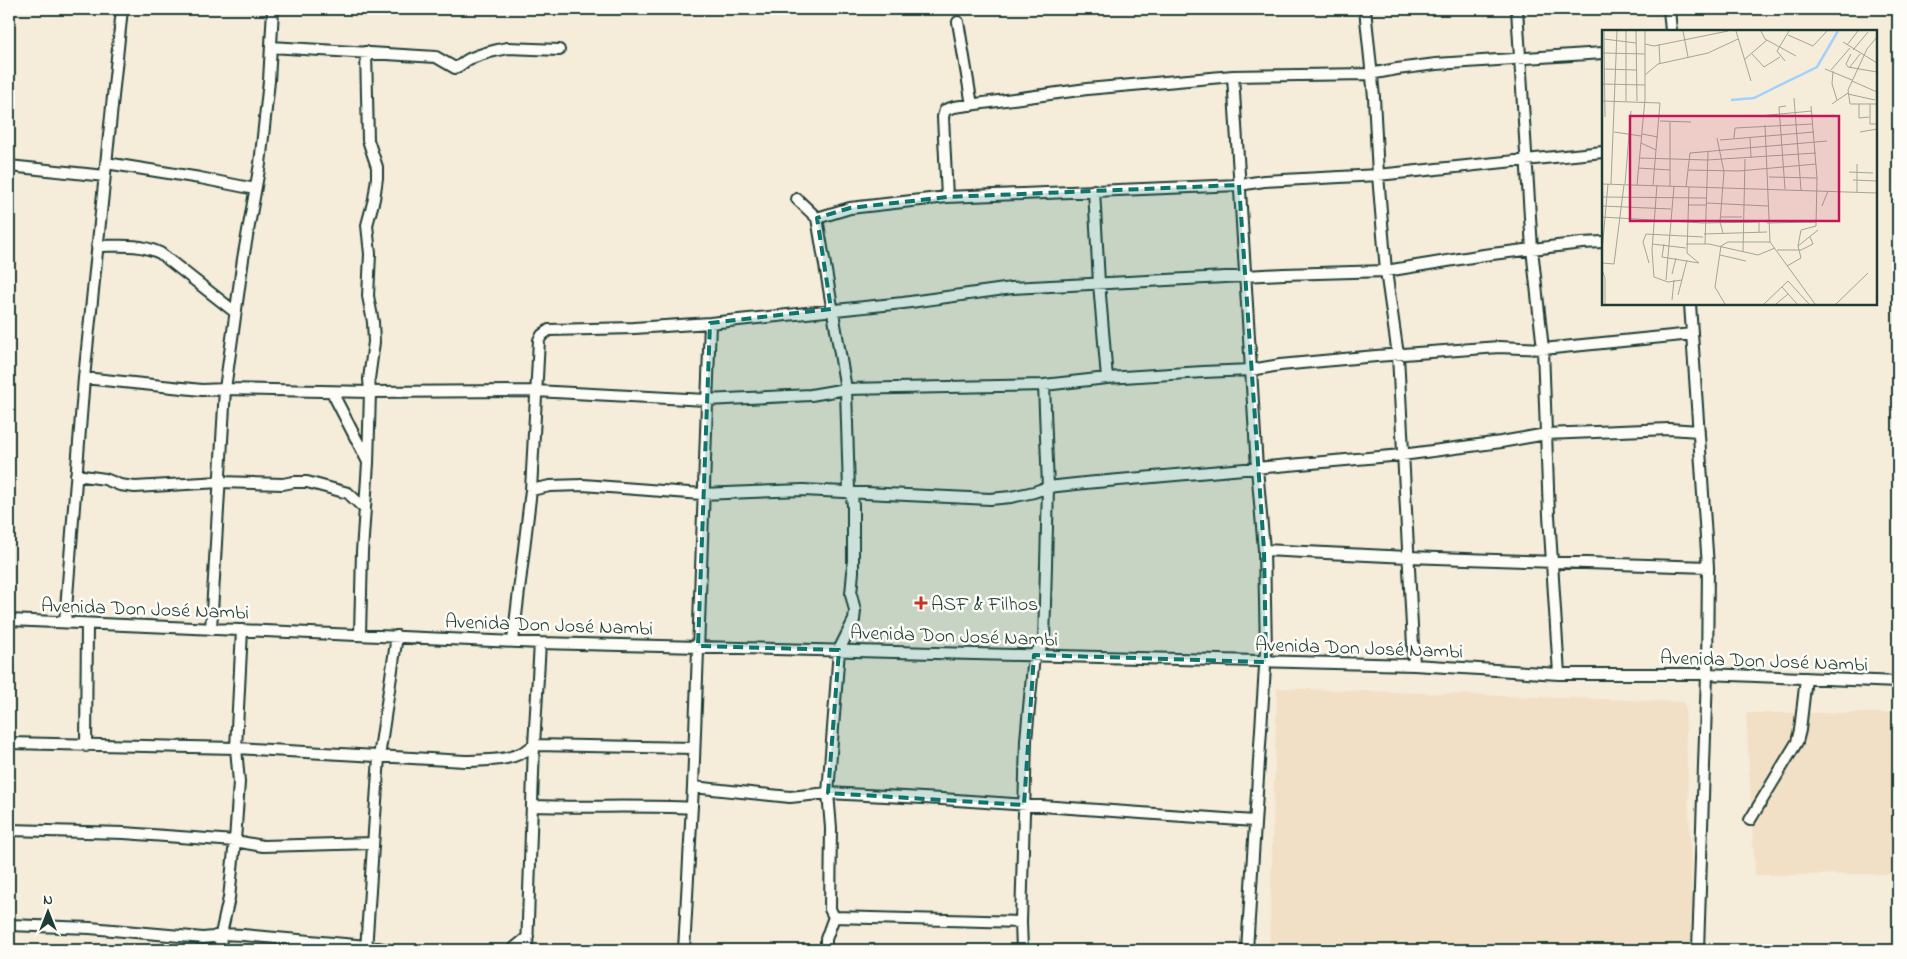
<svg xmlns="http://www.w3.org/2000/svg" width="1907" height="959" font-family="'Indie Flower',sans-serif">
  <style>
    .built { fill: #f1e0c6 }
    .lines { fill: none; stroke-linecap: round; stroke-linejoin: round }
    .minor-casing { stroke: #1f3d34; stroke-width: 14 }
    .minor { stroke: #fdfcf7; stroke-width: 10 }
    .marked { fill: #0f766e; fill-opacity: 0.2; stroke: #0f766e; stroke-width: 4; stroke-dasharray: 10 6; stroke-linejoin: round }
    .poi-dot { fill: #c8321e; stroke: #fdfcf7; stroke-width: 2 }
    .labels { text-anchor: middle; stroke-width: 5; stroke-linejoin: round; paint-order: stroke }
    .poi-label { font-size: 20px; fill: #1f3d34; stroke: #fdfcf7; text-anchor: start }
    .street-label { font-size: 20px; fill: #1f3d34; stroke: #fdfcf7 }
    .inset-river { fill: none; stroke: #a3d1fe; stroke-width: 2.5 }
    .inset-road { fill: none; stroke: #a0a698; stroke-width: 1 }
    .view { fill: #c2185b; fill-opacity: 0.15; stroke: #c2185b; stroke-width: 2.5 }
    .inset-edge { fill: none; stroke: #1f3d34; stroke-width: 2.5 }
  </style>
  <rect width="100%" height="100%" fill="#f6ecda"/>
  <filter id="ink" filterUnits="userSpaceOnUse"><feTurbulence type="fractalNoise" baseFrequency=".02" numOctaves="2"/><feDisplacementMap in="SourceGraphic" scale="10" xChannelSelector="R" yChannelSelector="G"/><feConvolveMatrix kernelMatrix="1 2 1 2 8 2 1 2 1" color-interpolation-filters="sRGB"/></filter>
  <g filter="url(#ink)">
    <path class="built" d="M1277,688L1685,702L1694,950H1269Z
      M1746,713H1898V874L1755,875Z"/>
    <g class="lines">
      <g class="minor-casing">
        <path id="minor" d="M1365,9L1374,97L1378,175L1386,271L1398,355L1414,665
          M1517,9L1532,249L1543,349L1549,515L1559,674
          M1669,9L1671,31
          M958,22L972,105
          M271,47L436,57L455,68C461,66 463,62 469,59C481,54 496,50 508,48L559,50
          M1233,76L1257,468L1264,550L1266,651L1247,950
          M106,163L200,178L255,189
          M9,166L105,176
          M1094,190L1099,283L1107,378
          M947,197L943,117L945,110L954,107L1087,89L1233,76L1370,74L1397,69L1436,64L1603,53
          M797,199L817,218L846,389L849,491L852,497L853,506V572L851,594L855,611L854,620L839,650L828,793L831,828L830,909L834,917L826,939V950
          M817,218L850,208L947,197L1239,185L1264,181L1378,175L1603,152
          M97,246C119,246 139,243 160,253L235,312
          M1690,304L1708,567L1707,674L1698,950
          M84,378L202,390L225,389L370,392L535,391L706,400L811,395L846,389L1044,385L1107,378L1203,372L1251,370L1280,365L1376,356L1499,347L1543,349L1692,334
          M332,392L368,462
          M76,475L105,479L120,485L135,487L220,482L283,484L293,482H307L348,493L365,509
          M531,490L550,486L583,485L702,494L803,490L990,499L1011,497L1034,492L1048,487L1085,483L1402,455L1501,442L1546,434L1669,429L1699,431
          M1264,550L1408,557L1708,567
          M9,620L540,643L1414,665L1559,674H1707L1898,682
          M65,622L84,378L122,9
          M211,629L225,389L243,259L260,164L269,81L273,9
          M360,634L362,552L368,463L370,392L369,379L374,342L373,322L368,296L370,254L367,225L374,199L377,178V167L368,140L366,52
          M513,641L531,490L539,340L542,335L549,330L634,328L710,323L903,303L1012,288L1284,274L1386,271L1484,255L1582,243L1603,242
          M9,743L236,748L465,761C490,760 514,762 534,745L694,748
          M86,746L87,624
          M693,787L790,797L828,793L942,799L1254,821
          M532,806C586,808 639,805 692,808
          M1750,820L1797,742L1800,730L1806,678
          M9,830L124,833L235,841L263,846L373,843
          M834,917L1021,922
          M9,925L90,928L203,938L213,937L221,934L243,935L367,946L388,950
          M220,950L221,934L229,898L235,841L239,782L236,748L242,630
          M366,950L379,757L397,636
          M512,950L528,937
          M527,950L534,745L540,643
          M684,950L693,787L710,323
          M1022,950L1021,922L1026,740L1034,655L1044,643L1048,487L1044,385"/>
      </g>
      <use href="#minor" class="minor"/>
    </g>
  </g>
  <path class="marked" d="M1239,185L1264,550L1266,662L1034,655L1024,805L828,793L839,650L698,646L710,323L831,309L817,218L850,208L947,197Z"/>
  <path class="poi-dot" d="M918.5 595.5h5v5h5v5h-5v5h-5v-5h-5v-5h5z"/>
  <g class="labels">
    <g class="poi-label">
      <text x="931" y="610">ASF &amp; Filhos</text>
    </g>
    <g class="street-label">
      <text transform="translate(145 608) rotate(2)" y="7">Avenida Don José Nambi</text>
      <text transform="translate(549 624) rotate(2)" y="7">Avenida Don José Nambi</text>
      <text transform="translate(954 635) rotate(2)" y="7">Avenida Don José Nambi</text>
      <text transform="translate(1359 647) rotate(2)" y="7">Avenida Don José Nambi</text>
      <text transform="translate(1764 660) rotate(2)" y="7">Avenida Don José Nambi</text>
    </g>
  </g>
  <g transform="translate(1602 30)">
    <rect width="275" height="275" fill="#f6ecda"/>
    <path class="inset-river" d="M129,70L152,68L215,37L236,1"/>
    <path class="inset-road" d="M2,1L3,87M24,1V71M34,1L35,71M81,1L86,27M134,1L149,51M159,1L163,9L194,26M186,5L211,16L225,1M275,7L265,19L246,60L248,74H275M2,9L34,13M241,12L275,33M43,14L52,16L126,1M57,14L58,34M245,15L256,1M251,20L266,2M1,23L43,24M150,24L162,37L178,27M249,24L244,34L246,37L275,42M143,29L165,10M183,31L175,21L187,1M248,37L258,24M2,39L34,40M223,39L250,50M229,40L248,18M231,41L230,54L235,70M43,45L56,34L106,23L136,9M250,51L275,62M1,54L43,55M275,61V85M246,64L273,70M192,68L199,160M0,71L58,73L51,155M230,74L246,63M257,74V88L267,87M268,74V94H275M157,86L210,81M58,91L89,92M163,95L168,212L213,274M12,102L39,106M258,102L275,99M40,104L56,107M148,107L149,128M115,108L122,142L118,192L121,203M132,108L133,98L211,94M118,110L212,102M39,113L54,120M37,128L105,130L214,123M36,138L68,140M86,140L137,141L214,134M247,142L271,143M167,147L215,148M251,150L275,151M0,154L275,163M9,154L15,1M23,154L29,81M35,155L43,69V1M55,155L50,220L52,247L66,252L80,250M68,156V92M84,157L88,123L225,111M87,157L85,223L97,233M183,159L177,77L184,76M255,162V134M0,167L104,168M104,173L166,176M86,175H104M0,176L69,179M220,176L226,161M0,187L101,193L157,192M119,187H140M165,193L214,192M157,202V191L165,192M102,204L165,202M50,214L84,218M62,214L60,227L97,233M84,214H107L156,225L173,218M103,214L106,122M196,216L199,200L214,196L215,148L209,76M175,220H199L211,214L208,207M0,221L6,154M141,222L143,129M118,225L144,231M0,233L12,234L22,155M47,233L41,212L44,204L101,207M185,236L199,228L196,216L216,200M0,240L3,248V274M70,244L74,228M64,250L72,156M180,257L195,274M76,265L85,230M70,270L72,250M123,274L113,257L119,216L126,212H168M162,274L186,251L207,274M174,274L186,264M234,274L266,243"/>
    <path class="view" d="M28,86H237V191H28Z"/>
    <rect width="275" height="275" class="inset-edge"/>
  </g>
  <rect width="1907" height="959" fill="none" stroke="#fdfcf7" stroke-width="30"/>
  <rect x="15" y="15" width="1877" height="929" fill="none" stroke="#1f3d34" stroke-width="2" filter="url(#ink)"/>
  <g transform="translate(48 912)" stroke="#fdfcf7" stroke-width="4" paint-order="stroke">
  <path d="M0-4L9 19L0 12L-9 19Z" fill="#1f3d34"/>
  <text y="-8" font-size="14" font-weight="bold" text-anchor="middle" fill="#1f3d34">N</text>
  </g>
</svg>
